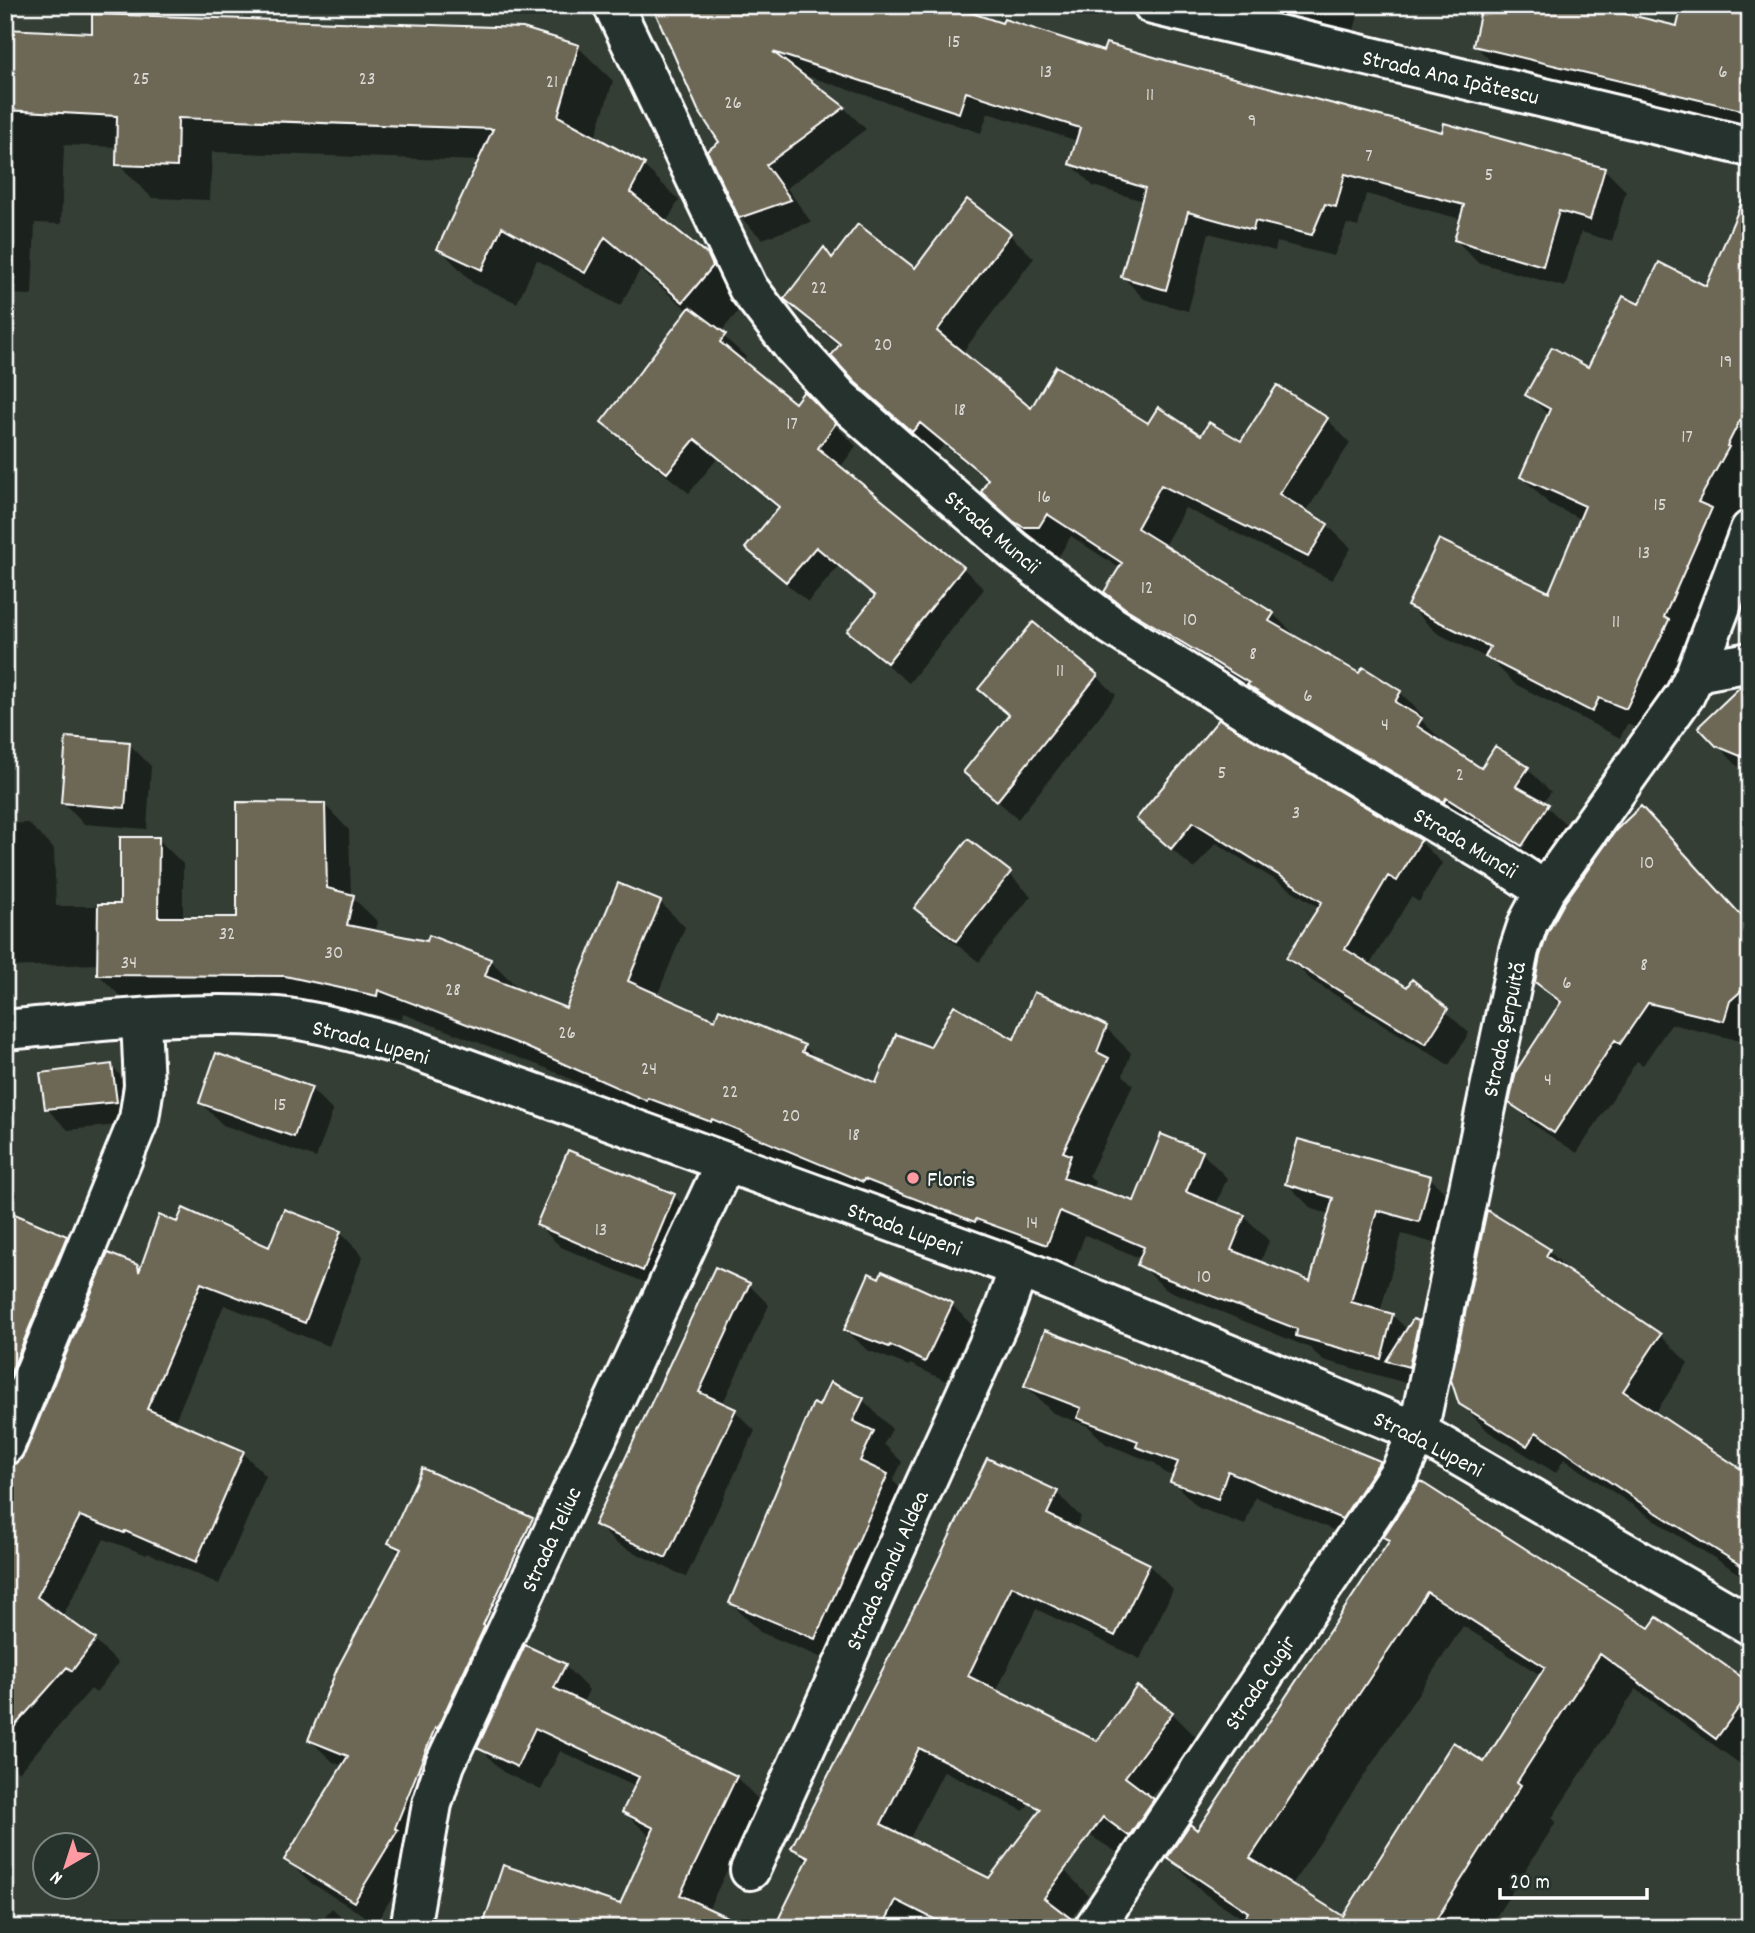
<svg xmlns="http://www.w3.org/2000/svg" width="1755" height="1933" font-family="Dekko,sans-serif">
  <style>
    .shadow { fill: #0007; fill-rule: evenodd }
    .building { fill: #6d6856; stroke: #fff; stroke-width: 2; fill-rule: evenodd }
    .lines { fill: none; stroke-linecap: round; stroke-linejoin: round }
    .minor-casing { stroke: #fff; stroke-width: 44 }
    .minor { stroke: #26332d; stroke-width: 38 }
    .poi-dot { fill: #ff9aa2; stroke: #26332d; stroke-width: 2.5 }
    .labels { text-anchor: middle; stroke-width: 5; stroke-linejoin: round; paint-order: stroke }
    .number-label { font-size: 19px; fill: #dad9d5 }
    .street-label { font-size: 23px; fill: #fff; stroke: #26332d }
    .poi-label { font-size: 23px; fill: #fff; stroke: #26332d; text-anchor: start }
  </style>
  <rect width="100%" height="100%" fill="#343e35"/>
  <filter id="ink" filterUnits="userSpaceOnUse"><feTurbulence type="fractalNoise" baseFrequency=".0143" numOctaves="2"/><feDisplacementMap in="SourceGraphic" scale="14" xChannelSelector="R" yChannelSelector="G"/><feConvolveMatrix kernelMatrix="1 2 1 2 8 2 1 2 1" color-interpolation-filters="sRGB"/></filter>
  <g filter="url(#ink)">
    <path class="shadow" d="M654,5L1004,26L1105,53L1168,63L1443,134L1604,169L1626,191L1612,241L1581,232L1565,287L1477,262L1456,240L1461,219L1366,194L1358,227L1347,224L1334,256L1277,242L1275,251L1209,233L1188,311L1144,299L1123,277L1143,201L1093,186L1071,164L1078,141L988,113L981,133L801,74L844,108L866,129L787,188L811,222L762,239L740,217L722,142Z
      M1221,5H1361L1352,37L1251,8L1250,13Z
      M1484,5H1641L1638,19L1678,28L1750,5V136L1506,77L1475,45Z
      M5,31L578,47L613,81L595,138L644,166L679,200L666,223L707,256L742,291L747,301L720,333L746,357L742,362L796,406L804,394L856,446L840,468L963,568L984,589L909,683L871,652L849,630L876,598L838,567L808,602L769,569L748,548L780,510L717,459L689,493L625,443L603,422L689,311L640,270L620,306L537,260L517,303L473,283L439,248L480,161L212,152L210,200L152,198L118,164V147L64,145L61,224L35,223L32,295L5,294Z
      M1750,186V512L1653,735L1627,724L1620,738L1515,684L1491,660L1437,633L1409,606L1550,594L1581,519L1549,504L1522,477L1549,416L1528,394L1588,370L1640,306L1707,288Z
      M967,202L1010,235L1034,258L962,353L1031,411L1149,425L1241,444L1327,419L1350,443L1306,512L1327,525L1351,548L1332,580L1185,508L1164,546L1273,614L1297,637L1360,676L1400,692L1423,716L1421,720L1444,743L1443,745L1481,770L1496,748L1528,769L1551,792L1543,803L1571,829L1546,868L1470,821L1468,825L1296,723L1130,616L1106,592L1121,569L1071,536L1059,556L1039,544L983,492L989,482L944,445L936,454L881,406L857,381L840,347L810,322L786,299L824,250L833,259L915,270Z
      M1097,676L1116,695L1018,819L965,772L1010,717L981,689Z
      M1750,688V779L1700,727Z
      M1219,722L1420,841L1442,863L1419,902L1411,897L1369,966L1408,990L1413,982L1469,1033L1449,1065L1311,980L1289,958L1320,908L1216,843L1194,869L1138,819Z
      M129,744L151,766L147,829L84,824L62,802Z
      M324,804L349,830L351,896L378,922L375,933L490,960L515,985L514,989L567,1011L660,902L685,927L657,996L716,1022L804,1046L819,1061L877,1085L931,1050L1015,1041L1106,1028L1131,1053L1123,1075L1133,1085L1089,1175L1095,1182L1092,1189L1135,1203L1202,1153L1227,1178L1216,1205L1244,1216L1269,1241L1260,1263L1312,1283L1330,1214L1312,1209L1287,1184L1430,1178L1455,1203L1444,1246L1402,1234L1380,1312L1392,1315L1408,1330L1418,1322L1440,1344L1410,1382L1407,1379L1406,1383L1323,1360L1310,1348L1165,1289L1140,1264L1142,1259L1085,1235L1072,1269L1001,1243L888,1206L738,1143L736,1146L674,1122L672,1125L546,1068L403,1014L402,1020L311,1000H124L99,975V964L5,967V824L28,823L54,849L56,906H121L158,839L183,864V919H238Z
      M1009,874L1031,896L979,962L938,930L916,908Z
      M1750,925V1043L1671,1024L1643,1065L1637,1061L1577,1153L1534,1125L1511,1103L1561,1006L1537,982Z
      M111,1066L133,1088L138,1123L68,1130L46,1108Z
      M311,1089L333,1111L316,1158L223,1125L201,1103Z
      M569,1152L674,1196L696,1218L665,1291L561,1247L538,1225Z
      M5,1212L66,1237L90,1261L7,1461V1469L19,1464L137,1267L141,1271L178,1224L270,1250L340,1232L363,1256L329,1346L224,1305L174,1423L243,1453L266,1476L219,1584L148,1553L147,1555L104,1539L62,1617L94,1640L118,1663L96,1693L91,1689L19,1772L5,1760Z
      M1488,1213L1549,1251L1577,1279L1660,1335L1688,1363L1654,1415L1750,1477V1580L1674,1533L1564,1459L1556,1473L1489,1432L1460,1403Z
      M749,1285L769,1305L722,1405L735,1411L755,1431L686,1577L617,1544L596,1524Z
      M952,1305L972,1325L946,1381L910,1364L909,1366L867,1350L846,1330Z
      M1026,1386L1266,1416L1379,1463L1406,1489L1369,1545L1255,1497L1245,1525L1199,1508L1172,1481L1174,1476L1165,1473L1155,1463L1106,1444L1088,1426L1053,1413Z
      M863,1400L892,1429L884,1444L902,1462L893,1481L916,1504L844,1667L760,1632L731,1603L820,1408Z
      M1057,1493L1081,1517L1075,1530L1149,1565L1173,1590L1140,1659L1036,1609L996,1692L1097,1743L1172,1713L1196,1737L1151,1798L1177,1824L1154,1859L1128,1840L1118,1853L1032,1799L1024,1811L944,1771L909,1840L990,1880L1064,1870L1088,1895L1070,1920L1079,1928H776L808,1863L793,1848Z
      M532,1519L554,1541L419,1853L376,1923L308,1881L286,1859L343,1766L333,1762L310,1740L400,1554L390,1543Z
      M1385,1536L1650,1630L1750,1685V1771L1636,1689L1552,1818L1556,1822L1489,1928H1248L1245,1920L1205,1894L1169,1858L1198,1832L1390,1542ZM1463,1626L1542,1676L1485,1764L1343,1918L1291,1886Z
      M565,1666L589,1690L582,1704L736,1777L760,1801L708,1910L620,1906L652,1838L624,1812L636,1787L560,1751L541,1790L503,1772L479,1747Z
      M332,1908L353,1928H314Z"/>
    <path class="building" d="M652,5H948L1002,23L1004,19L1103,51L1106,43L1168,61L1442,132L1444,123L1605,168L1590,220L1559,211L1543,266L1454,240L1464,205L1345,174L1336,207L1325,204L1312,235L1255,221L1253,230L1188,212L1166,290L1121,277L1145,188L1069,164L1080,128L966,92L959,113L773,52L845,107L766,165L791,200L739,218L707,151L719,142L698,110Z
      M1482,5H1588L1677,26L1682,5H1750V112L1473,46Z
      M92,14L523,28L579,45L558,116L645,164L630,192L708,255L713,266L683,302L605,237L585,273L502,227L482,270L437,249L493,129L178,118L177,167L116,165L117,116L5,110V29L92,33Z
      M1750,183V400L1727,446L1729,447L1698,502L1712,508L1664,617L1669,620L1626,709L1599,698L1592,712L1485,657L1490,647L1407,606L1439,539L1549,592L1585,506L1520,477L1550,409L1525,395L1552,347L1588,367L1623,296L1639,304L1659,262L1706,286Z
      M967,199L1011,233L937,331L1031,408L1056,366L1148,423L1158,407L1201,435L1209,422L1241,441L1277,385L1328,418L1279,494L1328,524L1308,557L1161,485L1137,528L1274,613L1269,621L1359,673L1363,667L1401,691L1395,702L1422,718L1417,726L1481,768L1495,746L1529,767L1516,786L1549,804L1522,846L1446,798L1444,802L1270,700L1247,685L1249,683L1125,608L1104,592L1122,563L1047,514L1039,527H1023L1013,521L981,492L988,479L920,423L912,432L855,382L831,356L840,344L784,299L824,247L832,258L858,224L915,268Z
      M690,307L726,334L720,342L795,403L804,391L836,423L818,448L964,567L887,663L847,631L875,596L816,547L786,582L745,548L779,507L695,439L667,473L601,422Z
      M1033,622L1098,675L997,801L963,772L1009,715L978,689Z
      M1750,684V760L1716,746L1698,727L1741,686Z
      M1219,719L1421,840L1397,881L1388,876L1345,949L1407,987L1412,979L1448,1009L1426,1044L1286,958L1322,902L1193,822L1171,849L1136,819Z
      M66,737L130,742L125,808L61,803Z
      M237,802L325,803L327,888L354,895L347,925L427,941L429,935L491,959L485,976L566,1008L618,883L661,901L628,981L715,1020L719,1009L805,1045L802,1052L876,1083L896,1034L930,1047L954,1005L1014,1039L1034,992L1066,1005L1107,1026L1097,1052L1109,1058L1063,1152L1071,1155L1063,1178L1134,1201L1161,1134L1203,1151L1186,1192L1245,1215L1231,1250L1310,1281L1333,1198L1285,1184L1298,1139L1431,1176L1419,1222L1377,1210L1351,1302L1393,1314L1381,1359L1296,1336L1297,1329L1160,1276L1137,1265L1144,1247L1060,1211L1047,1245L976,1219L975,1222L864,1179L863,1182L712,1119L711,1122L648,1098L647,1101L519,1044L378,990L377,996L285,976L97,975L98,904H120V837H159L158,917H237Z
      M1641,806L1750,925V983L1730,1001L1724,1021L1648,1003L1620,1044L1615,1040L1554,1133L1509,1103L1516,1071L1561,1002L1535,982L1540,956L1548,932L1564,903L1616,830Z
      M968,839L1011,872L956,941L914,908Z
      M216,1053L312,1087L294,1137L199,1103Z
      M112,1064L117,1102L45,1109L40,1073Z
      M568,1150L675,1194L643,1271L536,1225Z
      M183,1208L269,1247L284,1209L341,1231L305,1323L201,1283L147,1409L244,1451L196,1562L125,1531L124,1533L80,1516L37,1597L96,1639L72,1671L67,1667L5,1737V1466L18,1463L25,1453L108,1253L138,1265L139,1272L159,1215L177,1222Z
      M5,1210L67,1236L5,1387Z
      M1487,1210L1550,1249L1546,1256L1661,1334L1623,1391L1750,1475V1571L1644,1505L1536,1432L1527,1446L1459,1404L1451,1380Z
      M715,1267L750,1283L699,1392L736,1409L666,1558L594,1525Z
      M882,1271L953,1303L925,1362L890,1345L889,1347L844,1330L869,1273L879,1278Z
      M1413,1319L1419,1321L1409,1367L1386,1361Z
      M1045,1330L1249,1407L1380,1461L1342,1519L1228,1471L1218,1499L1170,1482L1178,1462L1136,1447L1138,1441L1077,1418L1081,1408L1024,1386Z
      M830,1382L864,1398L853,1421L874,1431L860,1461L888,1474L815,1639L729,1603L813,1403L819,1406Z
      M987,1458L1058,1491L1047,1514L1150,1564L1115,1636L1012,1586L968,1676L1097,1741L1137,1686L1173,1712L1125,1777L1154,1799L1129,1836L1103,1817L1044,1898L1074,1921L1072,1928H952L896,1900L882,1928H774L809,1857L791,1848L929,1579ZM919,1748L1041,1809L989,1878L881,1824Z
      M422,1468L533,1518L483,1625L485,1626L437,1729L435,1728L395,1828L398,1830L354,1902L284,1860L348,1756L308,1740L337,1669L401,1549L388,1543Z
      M1420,1481L1649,1628L1657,1617L1750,1683V1692L1716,1739L1600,1654L1517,1782L1521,1785L1431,1928H1238L1248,1912L1167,1858L1190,1824L1197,1830L1390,1540L1383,1537ZM1427,1592L1545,1667L1484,1762L1453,1742L1343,1916L1250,1858Z
      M525,1645L566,1664L554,1688L737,1776L680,1895L750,1928H482L503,1865L620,1904L654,1828L622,1812L639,1777L535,1728L517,1767L477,1748Z"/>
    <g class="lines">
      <g class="minor-casing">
        <path id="minor" d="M613,5L748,288L794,348L840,398L1013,550L1112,626L1259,719L1497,859L1545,891
          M1153,5L1750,147
          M1696,672L1750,662
          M5,1030C95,1022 187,1010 277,1017C321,1021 364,1036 407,1047L1019,1268L1418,1432L1750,1625
          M5,1445L139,1119L144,1086L141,1019
          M750,1870L1004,1310L1019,1268
          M410,1928L432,1804L445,1764L725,1163
          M1094,1928L1401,1470L1418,1432L1519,950L1528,923L1545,891L1685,695L1696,672L1750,530"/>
      </g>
      <use href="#minor" class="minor"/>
    </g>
  </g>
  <circle class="poi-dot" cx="913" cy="1178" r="7"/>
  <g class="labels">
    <g class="number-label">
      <text x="954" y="47">15</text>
      <text x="1046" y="77">13</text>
      <text x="1723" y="77">6</text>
      <text x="141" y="84">25</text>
      <text x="367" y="84">23</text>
      <text x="552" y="87">21</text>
      <text x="1150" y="100">11</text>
      <text x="733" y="108">26</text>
      <text x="1252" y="126">9</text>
      <text x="1369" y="161">7</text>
      <text x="1489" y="180">5</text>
      <text x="819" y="293">22</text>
      <text x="883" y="350">20</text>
      <text x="1726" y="367">19</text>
      <text x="960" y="415">18</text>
      <text x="792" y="429">17</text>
      <text x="1687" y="442">17</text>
      <text x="1044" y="502">16</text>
      <text x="1660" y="510">15</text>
      <text x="1644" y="558">13</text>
      <text x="1147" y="593">12</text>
      <text x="1190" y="625">10</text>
      <text x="1616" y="627">11</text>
      <text x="1253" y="659">8</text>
      <text x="1060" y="676">11</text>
      <text x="1308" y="701">6</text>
      <text x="1385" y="730">4</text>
      <text x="1222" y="778">5</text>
      <text x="1460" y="780">2</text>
      <text x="1296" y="818">3</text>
      <text x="1647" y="868">10</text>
      <text x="227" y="939">32</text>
      <text x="334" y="958">30</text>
      <text x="129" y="968">34</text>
      <text x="1644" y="970">8</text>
      <text x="1567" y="988">6</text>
      <text x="453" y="995">28</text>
      <text x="567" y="1038">26</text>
      <text x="649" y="1074">24</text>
      <text x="1548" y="1085">4</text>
      <text x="730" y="1097">22</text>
      <text x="280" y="1110">15</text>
      <text x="791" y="1121">20</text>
      <text x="854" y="1140">18</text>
      <text x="1032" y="1228">14</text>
      <text x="601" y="1235">13</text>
      <text x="1204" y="1282">10</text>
    </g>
    <g class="street-label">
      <text transform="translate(1451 76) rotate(13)" y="8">Strada Ana Ipătescu</text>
      <text transform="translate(993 531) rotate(40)" y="8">Strada Muncii</text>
      <text transform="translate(1466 842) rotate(31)" y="8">Strada Muncii</text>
      <text transform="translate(1503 1029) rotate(-78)" y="8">Strada Șerpuită</text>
      <text transform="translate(371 1041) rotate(15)" y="8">Strada Lupeni</text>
      <text transform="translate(905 1228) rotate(20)" y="8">Strada Lupeni</text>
      <text transform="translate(1429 1443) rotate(27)" y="8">Strada Lupeni</text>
      <text transform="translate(550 1539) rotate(-65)" y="8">Strada Teliuc</text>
      <text transform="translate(886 1570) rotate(-66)" y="8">Strada Sandu Aldea</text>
      <text transform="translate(1259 1682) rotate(-56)" y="8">Strada Cugir</text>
    </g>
    <g class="poi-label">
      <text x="927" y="1186">Floris</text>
    </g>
  </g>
  <rect width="1755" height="1933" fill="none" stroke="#26332d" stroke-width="28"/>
  <rect x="14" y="14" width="1727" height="1905" fill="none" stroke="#fff" stroke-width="2.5" filter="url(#ink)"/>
  <g transform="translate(66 1866) rotate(219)"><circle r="33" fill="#26332d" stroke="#7d8581" stroke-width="2"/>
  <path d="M0-5L12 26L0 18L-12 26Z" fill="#ff9aa2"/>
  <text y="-10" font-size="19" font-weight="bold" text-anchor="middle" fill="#ffffff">N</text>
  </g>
  <path d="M1500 1888v10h147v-10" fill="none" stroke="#ffffff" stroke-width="3.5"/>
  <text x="1510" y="1888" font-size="21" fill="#ffffff" stroke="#26332d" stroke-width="5" paint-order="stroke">20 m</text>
</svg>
